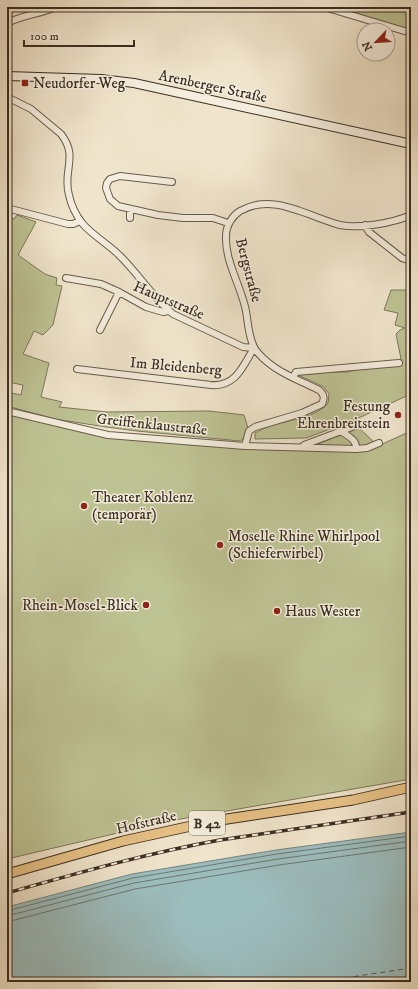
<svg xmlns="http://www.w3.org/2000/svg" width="418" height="989" font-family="'IM FELL DW Pica',serif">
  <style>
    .green { fill: #bec394; stroke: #7c785a }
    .water { fill: #9cbdbe; stroke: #75847f }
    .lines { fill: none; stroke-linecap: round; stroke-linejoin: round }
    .shore { stroke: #6c7670; stroke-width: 1 }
    .ferry { stroke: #535248; stroke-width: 1; stroke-dasharray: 5 4; stroke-linecap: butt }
    .minor-casing { stroke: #685c4c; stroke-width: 8 }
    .secondary-casing { stroke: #3b2e21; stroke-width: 10 }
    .primary-casing { stroke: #3b2e21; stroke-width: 11 }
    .minor { stroke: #f5eede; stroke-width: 6 }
    .secondary { stroke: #f5eede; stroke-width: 8 }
    .primary { stroke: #e8c286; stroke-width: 9 }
    .rail-casing { stroke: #3b2e21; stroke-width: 3.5 }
    .rail { stroke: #f5eede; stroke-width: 2; stroke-dasharray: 6; stroke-linecap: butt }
    .poi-dot { fill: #8f2418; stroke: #f5eede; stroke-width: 1.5 }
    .labels { text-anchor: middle; stroke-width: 3; stroke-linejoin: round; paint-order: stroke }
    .shield { fill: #f5eede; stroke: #73685a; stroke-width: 1 }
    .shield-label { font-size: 14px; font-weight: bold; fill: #3b2e21 }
    .poi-label { font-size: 15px; fill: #3b2e21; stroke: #f5eede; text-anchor: start }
    .street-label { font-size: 15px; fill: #3b2e21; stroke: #f5eede }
  </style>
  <rect width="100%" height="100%" fill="#f0e5cc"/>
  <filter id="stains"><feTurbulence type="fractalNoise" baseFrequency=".005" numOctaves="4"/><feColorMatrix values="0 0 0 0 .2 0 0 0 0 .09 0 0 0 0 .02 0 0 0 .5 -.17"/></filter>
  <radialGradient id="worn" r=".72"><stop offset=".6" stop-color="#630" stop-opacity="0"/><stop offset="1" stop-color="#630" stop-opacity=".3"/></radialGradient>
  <path class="green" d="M336,7H411V30Z
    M17,215L36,222L18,255L45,274L57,278L56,285L62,286L53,325L43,335L34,331L23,354L49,363L41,397L62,402L59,407L107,412L209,411L244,415L248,428L243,439L240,441L137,431L106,427L55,419L7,406V392L21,395L23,385L8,382L7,387V217L14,219Z
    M391,290H411V394L352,421L306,438L255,439V433C273,421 316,420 328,403L329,394L324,387L298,375L329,372H347L366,367L402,364L396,334L400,330L405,328L395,325L398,313L384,310Z
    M7,414L108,436L302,450L359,428L378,446L411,431V779L169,821L7,859Z"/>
  <path class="water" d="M411,832V982H7V907L132,874L276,850Z"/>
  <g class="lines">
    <path class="shore" d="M7,911L133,878L277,854L411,836
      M7,916L134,883L278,859L411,841
      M7,922L135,889L279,865L411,847"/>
    <path class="ferry" d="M318,982L411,968"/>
    <g class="minor-casing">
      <path id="minor" d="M324,7L411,33
        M7,23C23,15 40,14 56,7
        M7,97L31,109L61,134C79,157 62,171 69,195C71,205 76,215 82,223C92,235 108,244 119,255C138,273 152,297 173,314L243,347L254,348C243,366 236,387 211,385L77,369
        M172,182L120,176L110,179L107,183L106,188L110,199L118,206L158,215L183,218H213L228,223
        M7,208L68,224H73L80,221
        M130,218V210
        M365,225L369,232L402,258L411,261
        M66,278L101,284L119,292L146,307L163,312L169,311
        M100,330L119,292
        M293,377L296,372L399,363
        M7,411L108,435L245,446L356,449L367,448L379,443
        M342,432C348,436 357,440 356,449
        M304,445L360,424
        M245,446L249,431L255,427L302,413L322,404C325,398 324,394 319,390C299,380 275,372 259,354C256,351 253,346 252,342C247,329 248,315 244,303C238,281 225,259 226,236C226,226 232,216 240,211C273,192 308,217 340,225C359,229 393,223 411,215"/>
    </g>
    <g class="secondary-casing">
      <path id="secondary" d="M7,76L101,79L134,83L411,144"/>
    </g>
    <g class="primary-casing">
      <path id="primary" d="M7,874L123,841L164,832L214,821L353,800L411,787"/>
    </g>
    <use href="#minor" class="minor"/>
    <use href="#secondary" class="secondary"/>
    <use href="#primary" class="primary"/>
    <g class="rail-casing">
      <path id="rail" d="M7,893C78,873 148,853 220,840L411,812"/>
    </g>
    <use href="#rail" class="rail"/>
  </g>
  <g class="poi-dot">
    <rect x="21" y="79" width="8" height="8" rx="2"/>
    <circle cx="398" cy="415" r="4"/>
    <circle cx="84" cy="506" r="4"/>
    <circle cx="220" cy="545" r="4"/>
    <circle cx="146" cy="605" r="4"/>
    <circle cx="277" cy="611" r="4"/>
  </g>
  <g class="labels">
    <rect class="shield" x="189" y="811" width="36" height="24" rx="3"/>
    <g class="shield-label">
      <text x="207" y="828">B 42</text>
    </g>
    <g class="poi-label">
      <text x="33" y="88">Neudorfer Weg</text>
      <text x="390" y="411" text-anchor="end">Festung<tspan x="390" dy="17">Ehrenbreitstein</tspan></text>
      <text x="92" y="502">Theater Koblenz<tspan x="92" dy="17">(temporär)</tspan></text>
      <text x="228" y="541">Moselle Rhine Whirlpool<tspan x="228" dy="17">(Schieferwirbel)</tspan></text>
      <text x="138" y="610" text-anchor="end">Rhein-Mosel-Blick</text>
      <text x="285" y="616">Haus Wester</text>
    </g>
    <g class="street-label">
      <text transform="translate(213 86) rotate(12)" y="5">Arenberger Straße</text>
      <text transform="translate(249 270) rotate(75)" y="5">Bergstraße</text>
      <text transform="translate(169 300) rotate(23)" y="5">Hauptstraße</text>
      <text transform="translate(176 366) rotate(5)" y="5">Im Bleidenberg</text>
      <text transform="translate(152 424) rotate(6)" y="5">Greiffenklaustraße</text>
      <text transform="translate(146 822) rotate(-13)" y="5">Hofstraße</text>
    </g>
  </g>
  <rect width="418" height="989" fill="none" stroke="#f0e5cc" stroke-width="24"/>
  <rect x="8" y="8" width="402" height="973" fill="none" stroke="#3b2e21" stroke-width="2"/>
  <rect x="12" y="12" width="394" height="965" fill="none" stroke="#3b2e21"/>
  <g transform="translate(376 42) rotate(245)"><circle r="19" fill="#f5eede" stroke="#aba192"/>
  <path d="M0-3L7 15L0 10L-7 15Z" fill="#8f2418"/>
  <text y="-6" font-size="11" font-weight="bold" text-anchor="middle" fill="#3b2e21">N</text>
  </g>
  <path d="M24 40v6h110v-6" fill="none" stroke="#3b2e21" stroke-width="2"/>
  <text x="30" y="40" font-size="12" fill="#3b2e21" stroke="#f5eede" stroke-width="3" paint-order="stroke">100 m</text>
  <rect width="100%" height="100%" filter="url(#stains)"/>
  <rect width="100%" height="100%" fill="url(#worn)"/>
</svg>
